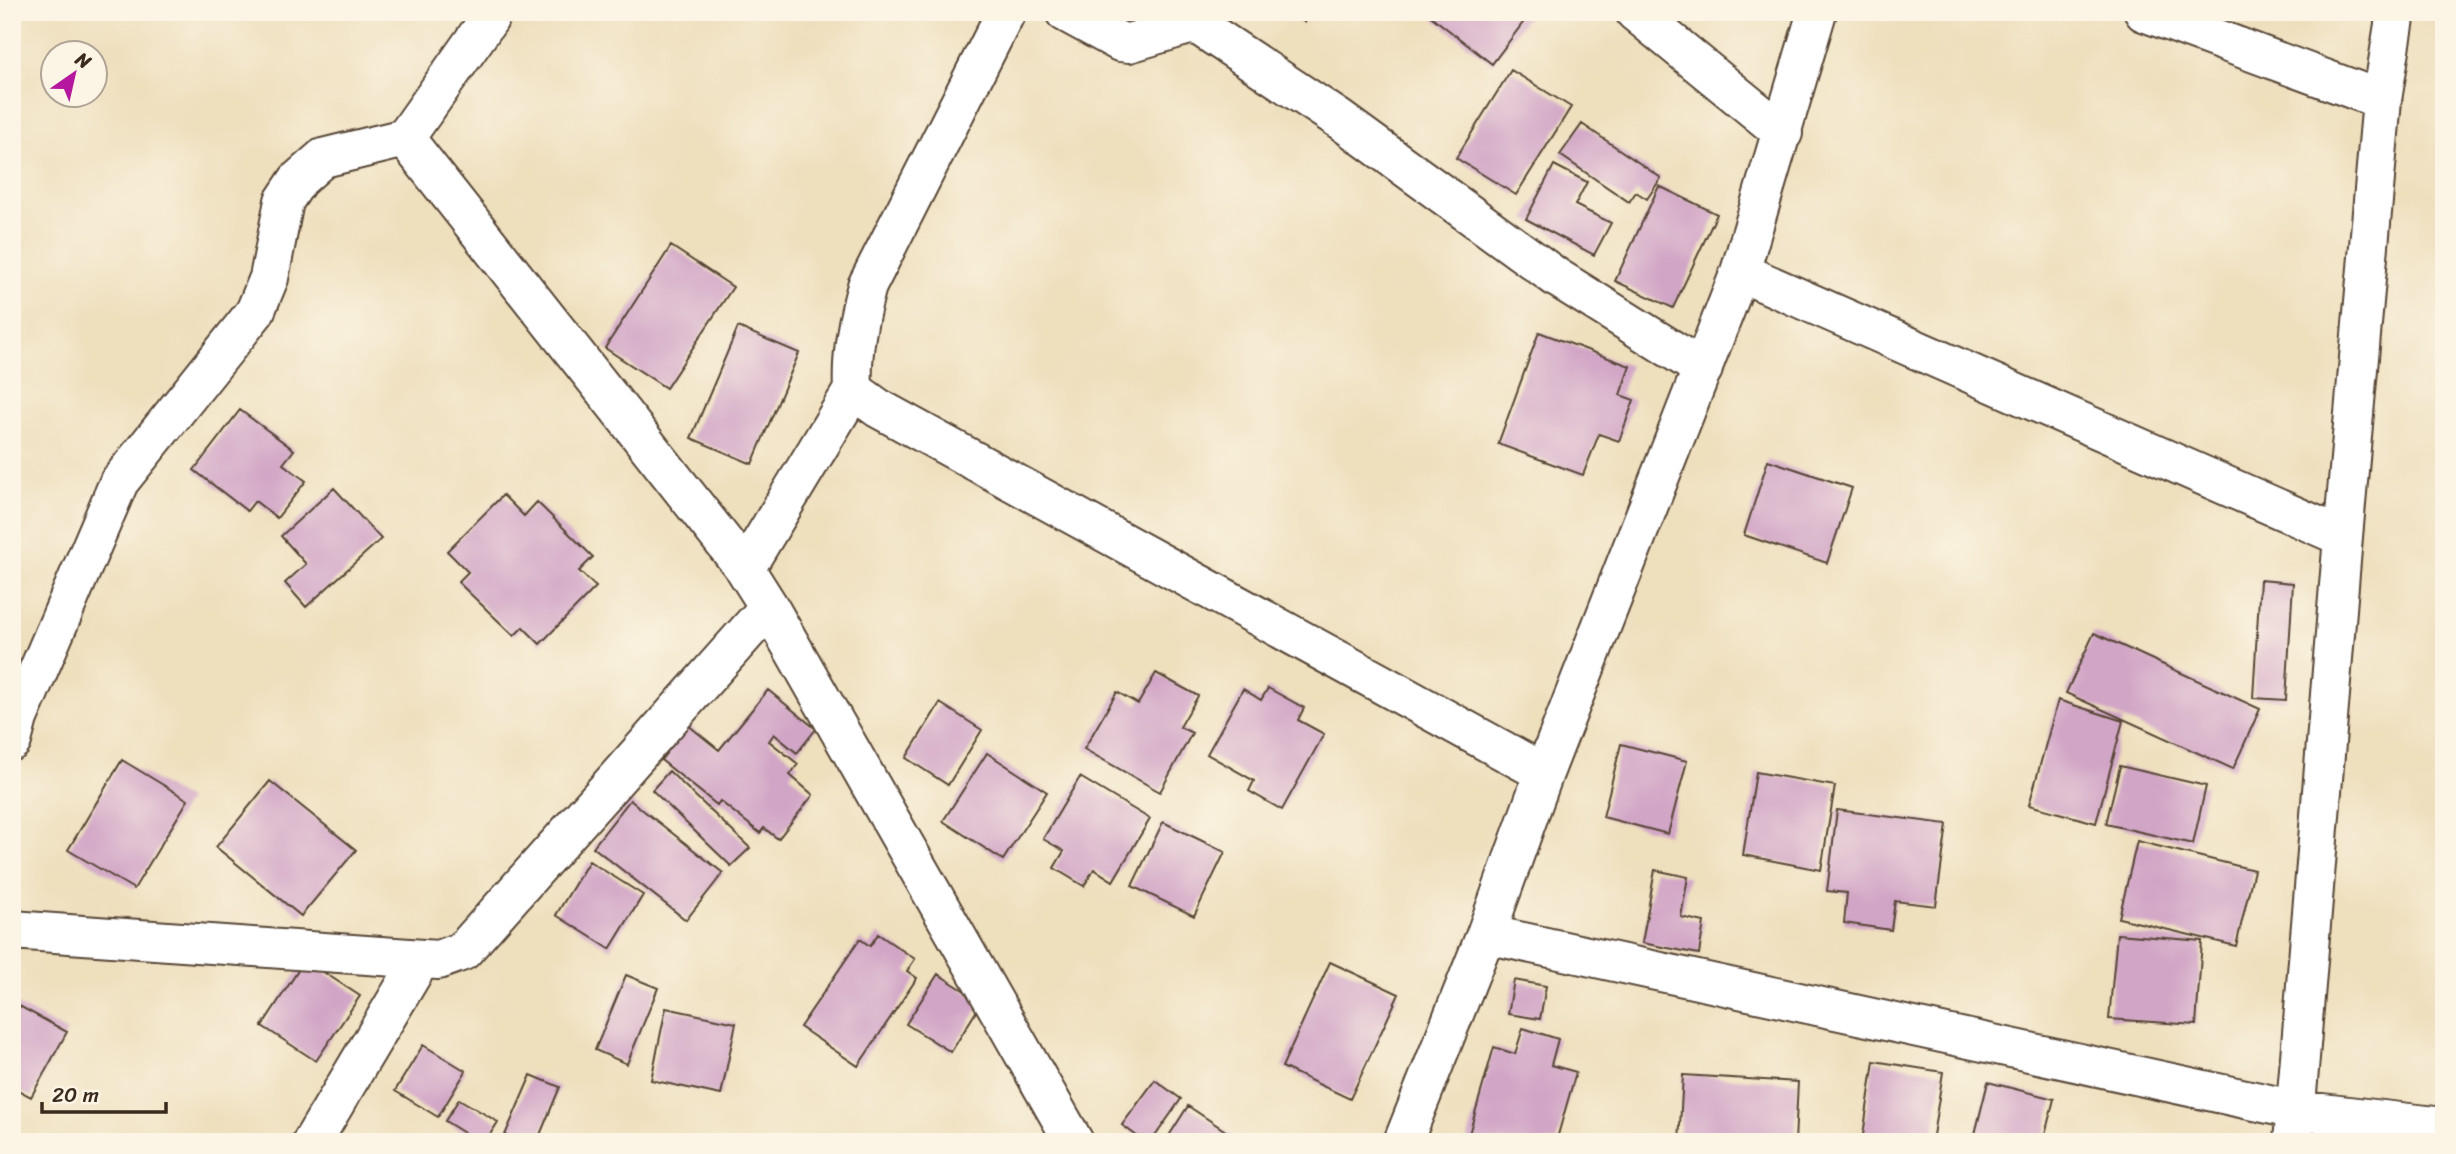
<svg xmlns="http://www.w3.org/2000/svg" width="2456" height="1154" font-family="Sriracha,sans-serif">
  <style>
    .building { fill: #d1a5c6 }
    .lines { fill: none; stroke-linecap: round; stroke-linejoin: round }
    .minor-casing { stroke: #564536; stroke-width: 42 }
    .minor { stroke: #fff; stroke-width: 38 }
  </style>
  <rect width="100%" height="100%" fill="#fcf5e5"/>
  <filter id="ink" filterUnits="userSpaceOnUse"><feTurbulence type="fractalNoise" baseFrequency=".0143" numOctaves="2"/><feDisplacementMap in="SourceGraphic" scale="14" xChannelSelector="R" yChannelSelector="G"/><feConvolveMatrix kernelMatrix="1 2 1 2 8 2 1 2 1" color-interpolation-filters="sRGB"/></filter>
  <filter id="wash" filterUnits="userSpaceOnUse"><feTurbulence type="fractalNoise" baseFrequency=".00686" numOctaves="4" result="noise"/><feDisplacementMap in="SourceGraphic" scale="28" xChannelSelector="R" yChannelSelector="G"/><feGaussianBlur stdDeviation="1.57" result="paint"/><feColorMatrix in="noise" values="0 0 0 0 0 0 0 0 0 0 0 0 0 0 0 0 0 1.4 0 .05"/><feComposite in="paint" operator="in"/></filter>
  <g filter="url(#wash)">
    <rect width="100%" height="100%" fill="#eedfbd"/>
    <g id="blocks">
      <path class="building" d="M1086,12H1127L1120,28Z
        M1291,12H1312L1304,22Z
        M1430,12H1531L1492,64L1428,14Z
        M1511,70L1571,107L1516,195L1456,158Z
        M1582,124L1661,178L1647,199L1636,192L1629,202L1560,155Z
        M1554,165L1587,182L1575,205L1611,223L1594,255L1526,219Z
        M1659,186L1717,214L1673,308L1615,281Z
        M671,246L733,287L666,388L605,348Z
        M738,327L799,353L752,464L691,438Z
        M1539,332L1630,366L1620,395L1634,400L1619,441L1599,434L1583,475L1498,444Z
        M240,410L294,450L283,464L306,481L277,518L255,501L247,511L194,470Z
        M1768,460L1852,488L1827,563L1744,535Z
        M334,488L381,539L306,607L285,583L306,564L281,536Z
        M503,495L524,516L537,502L593,557L579,571L596,587L540,644L523,627L514,636L458,582L468,572L447,551Z
        M2260,580L2293,583L2286,700L2253,698Z
        M2094,633L2260,709L2233,769L2066,693Z
        M1156,673L1198,696L1180,727L1192,733L1160,792L1084,749L1117,692L1138,704Z
        M1268,688L1304,708L1298,720L1324,734L1282,810L1249,791L1254,781L1207,754L1243,689L1261,700Z
        M768,690L816,729L797,753L774,734L769,741L798,764L790,775L813,795L778,839L764,828L760,833L720,801L717,805L661,760L688,725L719,750Z
        M2058,700L2123,721L2096,823L2029,805Z
        M940,703L982,730L948,785L906,758Z
        M1621,744L1687,761L1668,834L1603,817Z
        M987,753L1047,792L1003,860L943,821Z
        M122,760L188,800L134,889L68,850Z
        M2120,766L2206,786L2193,844L2106,824Z
        M669,771L750,848L731,866L652,790Z
        M1756,772L1835,786L1821,870L1743,855Z
        M1080,777L1150,819L1113,881L1094,869L1084,886L1054,868L1064,851L1043,839Z
        M270,781L356,850L301,916L216,847Z
        M630,800L723,873L686,920L593,847Z
        M1837,810L1947,824L1936,906L1895,901L1891,930L1844,923L1847,893L1827,891Z
        M1163,822L1225,852L1194,916L1132,886Z
        M2137,841L2254,870L2236,946L2119,918Z
        M589,861L643,895L610,949L556,915Z
        M1655,870L1688,877L1681,917L1704,922L1699,954L1642,943Z
        M878,934L915,959L907,971L917,978L858,1066L800,1027L860,939L870,946Z
        M2117,934L2202,941L2196,1025L2109,1019Z
        M305,960L360,996L316,1061L262,1026Z
        M1330,962L1399,994L1350,1099L1282,1067Z
        M938,974L982,1002L951,1052L906,1024Z
        M626,975L658,988L627,1064L595,1050Z
        M1514,980L1546,986L1540,1019L1508,1014Z
        M12,1002L67,1032L31,1097L12,1087Z
        M666,1008L736,1023L721,1095L651,1080Z
        M1523,1028L1558,1039L1551,1065L1576,1072L1556,1142L1467,1141L1494,1047L1515,1054Z
        M423,1045L466,1071L438,1117L395,1091Z
        M1874,1061L1943,1072L1932,1142H1862Z
        M531,1075L560,1087L537,1142H502Z
        M1683,1075L1798,1082L1795,1142H1679Z
        M1155,1080L1181,1099L1151,1142H1145L1122,1125Z
        M1988,1082L2054,1099L2043,1142H1973Z
        M459,1099L498,1122L485,1142H479L445,1121Z
        M1188,1106L1239,1140L1237,1142H1165Z"/>
    </g>
  </g>
  <g filter="url(#ink)">
    <use href="#blocks" fill-opacity="0" stroke="#564536" stroke-width="2"/>
    <g class="lines">
      <g class="minor-casing">
        <path id="minor" d="M1065,12L1120,42L1129,43L1189,25L1199,26L1339,119L1556,277L1703,369
          M1635,12L1783,133
          M2144,12L2382,100
          M405,138L745,569L769,607L1074,1142
          M1740,272L2343,537
          M853,390L878,408L1544,773
          M745,569L853,390C851,354 857,321 867,286L1006,12
          M12,741L18,718L119,482L255,312L269,278L284,201L298,180L323,158L405,138L489,19L491,12
          M12,930L438,960L463,951L769,607
          M1486,934L2296,1110L2444,1127
          M312,1142L421,959
          M1403,1142L1486,934L1544,773L1740,272L1817,12
          M2293,1142L2343,537L2382,100L2396,12"/>
      </g>
      <use href="#minor" class="minor"/>
    </g>
  </g>
  <rect width="2456" height="1154" fill="none" stroke="#fcf5e5" stroke-width="42"/>
  <g transform="translate(74 74) rotate(34)"><circle r="33" fill="#fcf5e5" stroke="#afa495" stroke-width="2"/>
  <path d="M0-5L12 26L0 18L-12 26Z" fill="#b5179e"/>
  <text y="-10" font-size="19" font-weight="bold" text-anchor="middle" fill="#3b2a1e">N</text>
  </g>
  <path d="M42 1102v10h124v-10" fill="none" stroke="#3b2a1e" stroke-width="3.5"/>
  <text x="52" y="1102" font-size="21" fill="#3b2a1e" stroke="#fcf5e5" stroke-width="5" paint-order="stroke">20 m</text>
</svg>
